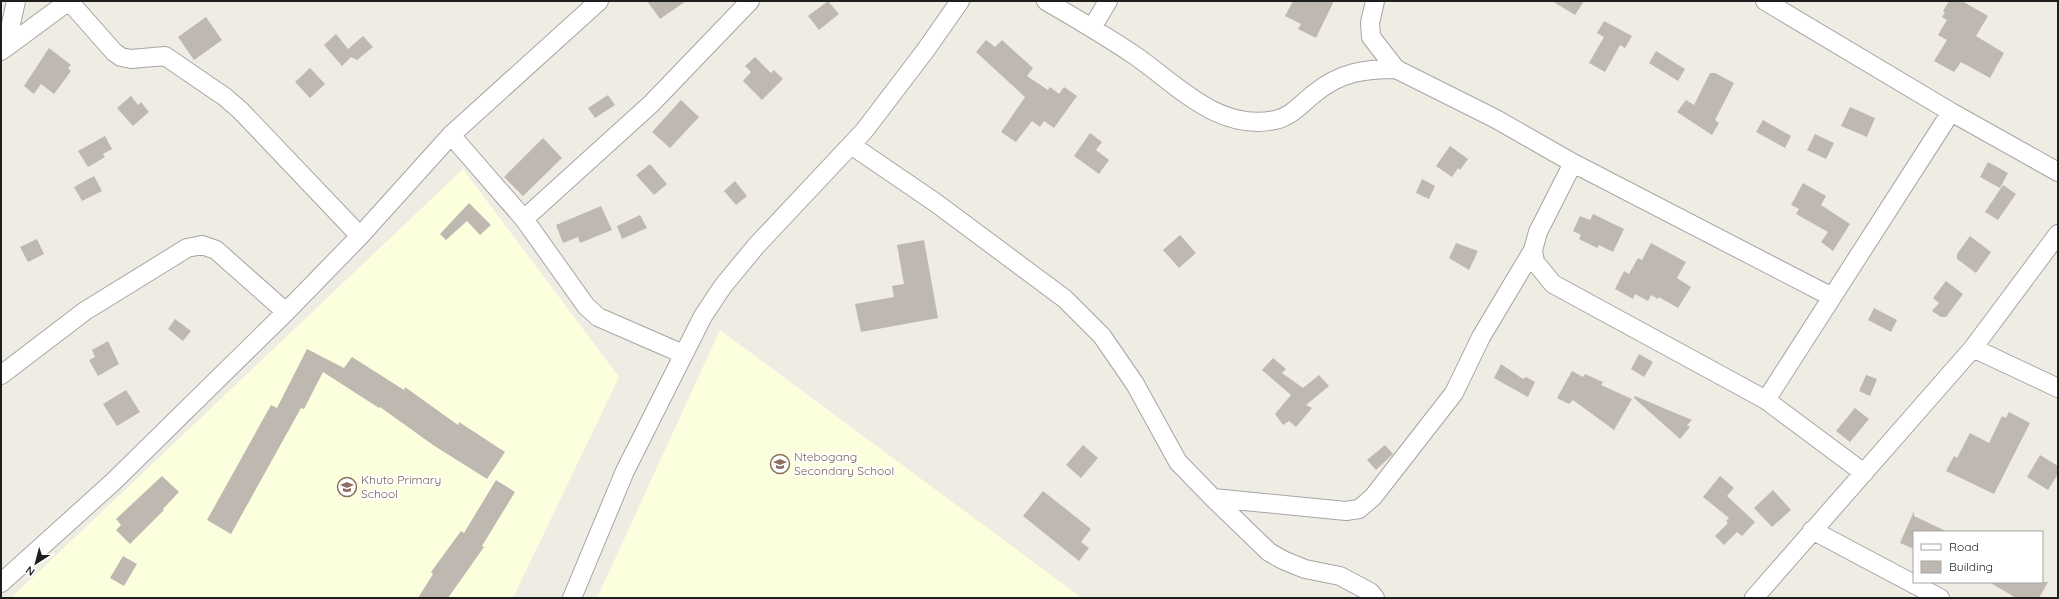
<svg xmlns="http://www.w3.org/2000/svg" width="2059" height="599" font-family="Quicksand,sans-serif">
  <style>
    .education { fill: #fbffdd }
    .building { fill: #bfb8b0 }
    .lines { fill: none; stroke-linecap: round; stroke-linejoin: round }
    .minor-casing { stroke: #a5a5a5; stroke-width: 20 }
    .minor { stroke: #fff; stroke-width: 18 }
    .labels { text-anchor: middle; stroke-width: 3.5; stroke-linejoin: round; paint-order: stroke }
    .education-label { font-size: 12px; fill: #785e54; stroke: #fff; text-anchor: start }
  </style>
  <rect width="100%" height="100%" fill="#efece4"/>
  <path class="education" d="M463,169L619,377L513,598H11Z
    M720,330L1082,598H597Z"/>
  <path class="building" d="M647,1H686L660,19Z
    M828,1L839,14L819,30L808,16Z
    M1293,1H1334L1316,38L1298,29L1301,24L1285,16Z
    M1552,1H1584L1575,15Z
    M1949,1H1962L1988,16L1976,36L2004,53L1990,78L1961,62L1954,72L1934,61L1947,40L1938,35L1947,20L1942,17L1945,12L1943,11Z
    M206,17L222,40L194,60L178,37Z
    M1604,21L1632,36L1625,48L1620,45L1605,72L1589,63L1604,37L1597,33Z
    M336,34L348,49L363,36L373,47L357,60L351,57L342,66L324,45Z
    M986,40L995,47L1002,40L1033,68L1027,76L1048,90L1050,87L1059,94L1064,87L1077,96L1054,128L1044,121L1040,127L1032,121L1016,142L1001,132L1025,97L976,52Z
    M49,48L71,65L68,68L71,71L54,94L41,84L34,94L24,86Z
    M1656,51L1685,69L1678,81L1649,63Z
    M755,57L771,73L774,70L783,79L762,100L743,81L751,72L745,66Z
    M310,68L325,84L310,98L295,82Z
    M1710,73H1715L1734,83L1715,120L1719,123L1712,135L1677,112L1686,100L1694,105Z
    M608,95L615,105L595,118L588,108Z
    M131,96L138,105L141,102L149,112L133,126L117,108Z
    M681,100L699,117L670,148L652,132Z
    M1850,107L1875,118L1867,137L1841,126Z
    M1763,120L1791,136L1785,148L1756,132Z
    M1090,133L1102,142L1096,150L1109,160L1099,174L1074,156Z
    M1815,134L1834,143L1826,159L1807,150Z
    M105,136L112,149L103,154L105,157L88,167L78,151Z
    M543,138L562,158L523,196L504,177Z
    M1450,146L1468,159L1460,170L1458,168L1452,177L1436,166Z
    M1988,162L2008,173L2000,188L1980,177Z
    M650,164L667,184L654,195L636,175Z
    M94,176L102,191L82,201L74,187Z
    M1422,179L1435,186L1429,199L1416,193Z
    M735,181L747,196L736,205L724,191Z
    M1803,183L1826,196L1821,205L1850,224L1833,251L1821,242L1828,232L1796,214L1799,209L1791,205Z
    M2003,185L2016,194L1998,220L1985,212Z
    M469,203L491,225L480,235L467,221L446,240L440,234Z
    M601,206L612,230L580,243L578,237L563,243L556,225Z
    M1593,214L1624,229L1613,252L1599,245L1597,248L1579,239L1581,235L1573,231L1580,216L1590,220Z
    M640,215L647,228L622,239L617,226Z
    M1180,235L1196,253L1179,268L1163,250Z
    M1970,236L1991,252L1976,273L1957,259V254Z
    M37,239L44,254L28,262L20,247Z
    M924,240L938,318L861,332L855,304L894,297L892,286L904,284L897,245Z
    M1456,243L1478,251L1469,270L1449,258Z
    M1651,243L1686,262L1677,278L1691,287L1678,308L1659,297L1658,299L1651,295L1648,301L1635,294L1633,299L1615,289L1624,271L1629,274L1638,258L1642,260Z
    M1946,281L1963,294L1946,317H1941L1932,311L1939,303L1933,298Z
    M1874,308L1897,320L1891,332L1868,320Z
    M175,319L191,331L183,341L168,329Z
    M108,341L119,364L98,376L89,360L95,357L92,350Z
    M307,349L344,368L352,357L404,390L405,387L458,425L459,422L505,452L487,479L433,445L380,407L379,408L323,372L304,409L301,408L231,534L207,520L271,405L277,408Z
    M1639,354L1653,362L1644,377L1631,369Z
    M1273,358L1286,369L1282,373L1303,388L1319,375L1329,386L1306,405L1312,408L1296,427L1289,421L1283,425L1275,414L1291,395L1262,370Z
    M1501,364L1523,379L1526,377L1535,382L1528,397L1494,378Z
    M1572,371L1583,377L1585,374L1603,382L1601,385L1632,399L1614,430L1573,400L1569,404L1557,398Z
    M1866,375L1877,379L1870,396L1859,391Z
    M126,390L140,412L117,426L103,404Z
    M1635,396L1692,420L1687,425L1690,427L1680,439L1634,398Z
    M1855,408L1869,419L1850,442L1836,431Z
    M2009,412L2030,423L1994,494L1946,471L1954,456L1957,458L1970,433L1989,443L2002,416L2006,418Z
    M1083,445L1098,458L1081,478L1066,465Z
    M1385,445L1393,454L1376,470L1367,460Z
    M2040,455L2058,466V474L2048,490L2027,477Z
    M162,476L179,492L163,509L164,510L130,544L116,530L121,525L116,519Z
    M1720,476L1734,488L1727,496L1755,522L1742,536L1737,532L1724,545L1715,536L1728,523L1726,521L1729,518L1703,497Z
    M496,480L515,492L482,546L484,547L448,598H418L433,574L431,572L461,531L464,533Z
    M1773,490L1791,510L1772,527L1754,508Z
    M1043,491L1091,529L1081,542L1089,548L1079,561L1023,516Z
    M1914,511V516L1948,532H1914V549L1900,543Z
    M123,556L137,564L124,586L110,578Z
    M1989,582H2048L2039,598H2016Z"/>
  <g class="lines">
    <g class="minor-casing">
      <path id="minor" d="M69,1L114,52L121,57L131,59L165,56L225,97L241,111L360,236
        M1046,1C1077,19 1108,37 1137,57C1177,85 1219,132 1275,120C1291,117 1302,103 1315,93C1341,72 1364,69 1396,69
        M1375,1L1370,23L1371,37L1396,69L1496,119L1573,163L1832,297
        M1765,1L1951,112L2058,172
        M1092,28L1108,1
        M6,47L16,1
        M1,51L69,1
        M451,135L524,219L586,306L598,317L683,354
        M851,145L936,203L1065,299L1102,336L1135,384L1178,462L1213,498L1269,552L1283,560L1305,569L1340,576L1370,592L1375,598
        M524,219L651,104L750,1
        M1533,250L1535,262L1553,284L1766,400L1864,473
        M1973,348L2058,388
        M1,375L85,311L187,248L202,245L216,250L286,312
        M1766,400L1951,112
        M1213,498L1346,511L1359,509L1373,497L1454,393L1481,337L1533,250L1538,232L1573,163
        M1812,530L1940,598
        M1,583L113,482L286,312L360,236L451,135L599,1
        M572,598L625,471L703,316L723,286L756,246L864,131L925,51L960,1
        M1754,598L1973,348L2058,234"/>
    </g>
    <use href="#minor" class="minor"/>
  </g>
  <defs>
    <g id="school-ring" transform="scale(1)"><circle r="9.5" fill="#fff" stroke="#8d6e63" stroke-width="1.5"/><path d="M0-5L7-2L0 1L-7-2ZM-4 1L0 2.5L4 1V4Q0 6-4 4Z" fill="#8d6e63"/></g>
  </defs>
  <g fill-rule="evenodd">
    <use href="#school-ring" x="780" y="464"/>
    <use href="#school-ring" x="347" y="487"/>
  </g>
  <g class="labels">
    <g class="education-label">
      <text x="794" y="461">Ntebogang<tspan x="794" dy="14">Secondary School</tspan></text>
      <text x="361" y="484">Khuto Primary<tspan x="361" dy="14">School</tspan></text>
    </g>
  </g>
  <rect width="2059" height="599" fill="none" stroke="#1e1e1e" stroke-width="4"/>
  <rect x="1913" y="531" width="130" height="52" fill="#ffffff" stroke="#a5a5a5"/>
  <rect x="1921" y="544" width="20" height="6" fill="#ffffff" stroke="#a5a5a5"/>
  <text x="1949" y="551" font-size="12" fill="#1e1e1e">Road</text>
  <rect x="1921" y="561" width="20" height="12" fill="#bfb8b0" stroke="#a5a5a5"/>
  <text x="1949" y="571" font-size="12" fill="#1e1e1e">Building</text>
  <g transform="translate(36 563) rotate(216)" stroke="#ffffff" stroke-width="3" paint-order="stroke">
  <path d="M0-3L7 15L0 10L-7 15Z" fill="#1e1e1e"/>
  <text y="-6" font-size="11" font-weight="bold" text-anchor="middle" fill="#1e1e1e">N</text>
  </g>
</svg>
